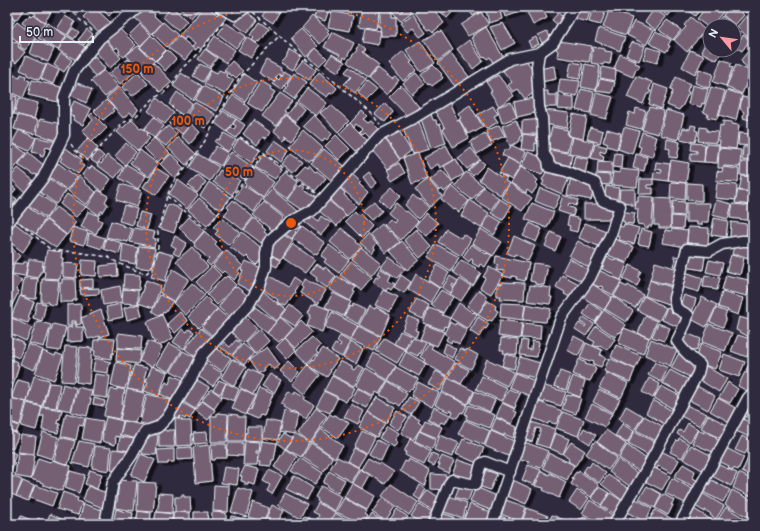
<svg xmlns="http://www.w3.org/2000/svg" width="760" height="531" font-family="'Balsamiq Sans',sans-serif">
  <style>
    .building { fill: #745e73; stroke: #e8f1f8; filter: url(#shadow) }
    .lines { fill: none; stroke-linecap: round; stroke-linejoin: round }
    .street-casing { stroke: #e8f1f8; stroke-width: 13 }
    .path { stroke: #e8f1f8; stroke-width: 1.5; stroke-dasharray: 4 3; stroke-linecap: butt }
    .street { stroke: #2f2a3d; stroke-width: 10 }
    .ring { fill: none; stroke: #e8590c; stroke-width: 2; stroke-dasharray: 2 4 }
    .centre { fill: #e8590c; stroke: #2f2a3d; stroke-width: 2 }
    .ring-label { font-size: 12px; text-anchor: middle; font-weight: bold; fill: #e8590c; stroke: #2f2a3d; stroke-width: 4; stroke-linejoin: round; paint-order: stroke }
  </style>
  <defs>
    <filter id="shadow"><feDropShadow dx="4.5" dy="2.5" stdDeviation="0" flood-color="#0009"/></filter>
  </defs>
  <rect width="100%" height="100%" fill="#2f2a3d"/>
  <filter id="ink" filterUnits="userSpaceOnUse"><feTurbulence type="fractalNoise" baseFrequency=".025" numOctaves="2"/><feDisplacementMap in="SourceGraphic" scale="8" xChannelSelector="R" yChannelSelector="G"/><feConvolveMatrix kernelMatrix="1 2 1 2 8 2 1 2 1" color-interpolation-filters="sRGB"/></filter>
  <g filter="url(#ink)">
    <path class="building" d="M7,7H20L24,9L16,20L9,15L10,14L7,12Z
      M28,7H48L50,8L48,11L51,12L45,22L35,16L36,14L27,9Z
      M57,7H68V9L65,14L56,9Z
      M93,7H94L111,23L101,34L83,17Z
      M100,7H117L109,16Z
      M146,7L155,14L154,16L162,23L152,34L134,17L142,9L143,10Z
      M172,7L187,21L178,31L163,17Z
      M179,7H201L191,18Z
      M203,7H209L217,15L219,12L226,18L201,49L198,47L196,50L192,47L195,44L186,37L184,40L179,36L193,19H194Z
      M268,7H278L281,9L273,23L262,16Z
      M318,7H330L325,21L314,17Z
      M332,7H343H339V11H332Z
      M362,7H380L376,29L359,26Z
      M401,7H408L412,12L400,21L392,11L397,8L400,12L403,10Z
      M423,7H432L444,23L433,32L430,29L428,30L415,13Z
      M441,7H457L447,18L440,11L442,9Z
      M467,7H481L483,10L473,16Z
      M485,7H499L502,19L489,23Z
      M502,7H519L520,12L505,17Z
      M533,7H542L547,18L533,25L526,10Z
      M579,7H591L587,22L576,19Z
      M593,7L606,9L601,25L589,22Z
      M609,7H622L621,11Z
      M656,7H675L668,16Z
      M684,7H700L697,10L699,11L695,16Z
      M706,7H716L723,12L709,28L697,19Z
      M730,7H735L744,15L735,25L723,15Z
      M740,7H752L746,13Z
      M380,9H392V17H396V36H381L380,26L378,27V22H380Z
      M654,9L666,17L656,30L645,22Z
      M609,10L632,18L626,35L603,27Z
      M246,11L257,20L247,33L235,24Z
      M332,11L353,16L350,31L328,27Z
      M481,12L489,25L468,36L461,25Z
      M558,13L565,18L559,26L552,20Z
      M413,14L426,33L420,37L413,28L407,32L400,23Z
      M30,15L32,17L34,15L45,23L36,35L25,28L26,26L22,23L26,17L27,18Z
      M7,16L15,20L7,34Z
      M65,16L75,22L67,35L57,29Z
      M312,16L329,30L327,32L329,34L320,44L302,28Z
      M722,16L735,26L734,27V26H714Z
      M746,16L753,24V33L749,38L737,27Z
      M691,17L705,30L687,52L674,40L686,27L684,25Z
      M667,20L681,30L673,40L659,30Z
      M634,21L654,30L646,45L627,35Z
      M17,22L36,37L25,50L20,47L21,45L16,40L7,34Z
      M163,22L178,35L167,47L153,34Z
      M259,22L269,29L260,42L258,41L256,43L252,40L254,38L250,35Z
      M47,23L54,27L57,30L66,36L58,50L38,38Z
      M226,23L246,36L236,48L218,34Z
      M503,23L515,43L502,50L490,27Z
      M140,24L151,35L140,46L129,35Z
      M486,27L503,57L493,63L490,57L487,59L485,56L483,58L471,38L473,37L472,36Z
      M73,28L79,32L74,39L68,35Z
      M119,28L136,45L124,57L118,52L120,51L117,47L115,49L107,40Z
      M365,28L381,31L378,45L362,42Z
      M599,28L625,37L620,51L595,41Z
      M87,29L93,34L84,45L78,40Z
      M301,29L318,46L306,57L291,38Z
      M736,30L741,33L738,37L741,39L743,35L750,40L742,51L734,46V33Z
      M439,31V32L441,31L453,50L438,61L424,40L426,38V39Z
      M547,31L551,39L542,43L538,35Z
      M656,31L671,40L668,45L670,46L666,52L649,43Z
      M332,32L354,43L346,59L344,57L343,60L338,58L340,55L324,47Z
      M151,35L166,50L155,61L140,47Z
      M67,36L87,48L82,55L80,53L76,60L58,50Z
      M179,36L194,49L185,60L168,48Z
      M215,36L235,50L226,63L206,49Z
      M7,37L15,43L16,42L19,44L18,47L25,52L16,63L8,57L7,58Z
      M247,37L260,46L251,58L238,50Z
      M536,37L539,44L531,47L528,41Z
      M35,39L54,49L48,62L30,54Z
      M707,39L710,41V50H722L717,60L701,52Z
      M106,40L121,58L110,68L94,50Z
      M469,40L483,61L473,69L457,49Z
      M420,41L435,63L421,72L406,50Z
      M559,41L592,46L589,62L557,57L558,51L556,49L557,42Z
      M632,42L645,46L639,61L626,55Z
      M359,45L365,50L362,52L379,65L368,79L347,62L357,50L356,49Z
      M753,45V71H752L742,63L743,62L741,60Z
      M138,46L149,57L150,56L155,61L141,72L126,55Z
      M593,47L605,49V51L612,52L610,64L604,63L603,65L591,63Z
      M647,47L661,51L657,63L643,59Z
      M316,48L327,58L319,66L308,57Z
      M205,49L217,58L210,67L198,59Z
      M289,49L301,56L293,70L281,63L286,58Z
      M167,50L176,59L165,71L156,61Z
      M690,50L704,56L695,74L682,67Z
      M403,51L412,62L410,63L417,70L403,81L389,64Z
      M61,53L72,60L64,72L54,65Z
      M451,53L470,78L456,88L438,63Z
      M332,54L345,62L338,72L325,64Z
      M620,54L636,61L635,63L640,65L638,69H636L633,77L614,69Z
      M26,56L46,65L39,80L27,75V73L20,70Z
      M95,56L105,69L95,76L85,64Z
      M128,59L137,70L120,84L110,73L121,63L122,64Z
      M525,59L537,75L531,79L536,86V91L525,99L518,89L513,92L508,85L512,82L503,71L508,67L507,65Z
      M721,59L732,63L730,66L733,67L726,86L713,82Z
      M266,60L281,68L280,70L284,72L282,76L278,74L274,82L259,73Z
      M303,60L316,70L309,80L295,70Z
      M7,61L12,65L8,70L7,69Z
      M232,61L243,71L236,78L233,75L232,76L224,70Z
      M571,62L583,64L580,79L568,77Z
      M154,63L172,82L160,92L142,73Z
      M47,64L59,70L53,84L41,79Z
      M200,64L211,69L203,82L193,76Z
      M585,64L600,67L596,90L581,87Z
      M433,65L442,74L441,75L443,78L432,86L430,84L429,85L421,75Z
      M736,65L751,71L742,94L726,87Z
      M554,66L556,79L541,82L539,69Z
      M349,67L366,80L355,93L344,84L351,77L345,72Z
      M602,67L616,70L615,81L600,78Z
      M378,68L392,79L395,77L399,80L387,95L369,79Z
      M699,69L713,74L709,88L695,83Z
      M104,70L118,86L105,97L91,81Z
      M211,70L217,73L219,70L224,72L227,74L226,76L234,80L225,94L204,84Z
      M284,71L291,75L282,90L273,84L277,78L279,80Z
      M138,72L148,84L132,96L127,89L125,91L122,87Z
      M319,72L337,88L332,94L330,93L327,97L309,85Z
      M181,73L202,86L193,100L173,86Z
      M294,73L307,82L294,99L284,92L288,85L287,84Z
      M416,73L425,84L412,94L403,83Z
      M21,74L26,76L25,79L30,81L23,98L7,91V80L8,78L12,79L14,75L20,77Z
      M244,74L257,83L245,101L232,92Z
      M498,75L514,96L499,106L490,92L492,91L486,82Z
      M636,76L652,82L649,90L651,91L649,94H647L643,104L627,97Z
      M676,77L690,84L687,91L689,92L682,107H681L679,110L667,105L673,91L670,90Z
      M753,78V92L746,88Z
      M560,79L580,81L577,96L563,94V93L558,92Z
      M600,79L615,82L612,93L596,91Z
      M32,80L61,87L58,102L28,95Z
      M261,81L271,87L270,89L275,92L262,112L247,103Z
      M367,82L377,90L366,101L358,93Z
      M78,83L92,90L86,103L69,94L72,89L74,90Z
      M654,84L668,89L661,109L649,104Z
      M401,85L411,96V97L419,107L408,117L389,97Z
      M692,85L708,89L704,104L702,103L701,107L688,104Z
      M203,86L224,97L217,111L195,100Z
      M119,87L138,109V110L133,116L130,112L123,118L106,98Z
      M711,87L725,91L717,119L707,117L708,114L703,112Z
      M307,88L327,103L316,116L297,101Z
      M581,89L594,92L590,113L576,110Z
      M727,90L742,95L736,120L719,115Z
      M539,91H548V95H557V93H559V96H557V107H539Z
      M177,92L192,103L184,116L172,108L173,107L169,104Z
      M280,93L292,101L284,111L286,112L276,126L262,116Z
      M596,93L613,97L606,119L591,115Z
      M7,94L17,97L13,115L7,113Z
      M233,95L245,103L244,104L249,108L241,120L223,109Z
      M559,96L574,98V110L558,109Z
      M537,97L539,112L517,117L514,102Z
      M742,97L753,99V118H750V120L743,118L744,112L740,109Z
      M19,98L38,103L34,119L14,114Z
      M157,98L174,113L165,124L148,111Z
      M106,100L114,108L112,109L114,111L103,120L94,111Z
      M74,101L91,109L83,125L73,120L74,117L69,115L71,111L70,110Z
      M194,102L215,114L210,124L208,123L205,128L186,117Z
      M296,102L304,109L295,121L286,115Z
      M449,102L458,121L459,120L469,138L453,147L443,129L445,128L434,110Z
      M511,102L517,117L502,123L497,107Z
      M385,103L393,112L385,122L375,114Z
      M331,105L349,121L338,132L320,113L326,108L327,109Z
      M470,105L483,127L475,132L474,131L468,134L459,119L461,118L458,113Z
      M493,106L498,114L494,116L498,122L486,129L477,115Z
      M650,107L664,111L663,113L664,114L658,134L642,130L648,110H649Z
      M636,108L646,111L641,129L626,125L629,112L635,114Z
      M544,110L569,113L567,128L545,124Z
      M666,110L684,115L678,140L660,135Z
      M223,111L236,119L227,132L215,123Z
      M362,111L367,116L363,119L368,123L371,121L379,129L370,138L364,132L362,134L359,132L362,129L356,124L354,127L350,123Z
      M92,113L107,128L97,138L96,137L92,141L82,131L93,120L89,116Z
      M178,113L191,124L182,134L169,124Z
      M431,114L433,120H436L437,125L440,124L446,143L431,148L421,119Z
      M573,114L587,117L583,139L568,136Z
      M18,115L38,120L35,134L14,129Z
      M285,115L296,123L295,124L300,128L292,140L284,135L286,137L284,140L274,131Z
      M314,115L332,134L327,140L325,138L322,142L303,126Z
      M154,117L164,126L154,138L144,129Z
      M7,119L12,120L8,138H7Z
      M40,119L61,124L58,141L37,134Z
      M236,119L245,125L236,138L227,132L231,127L234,129L236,126L233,124Z
      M541,119V134H522V121Z
      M131,120L132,121L133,120L139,126L138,127L140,129L142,128L148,133L146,135L150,138L138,151L117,132L121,127L123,128Z
      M253,120L270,132L266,139L263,137L257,145L243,134Z
      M516,120L522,134L519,142L510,146L502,126Z
      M723,121L732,122V124L739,125L736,149L719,147L720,141H718L720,125L723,126Z
      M419,122L429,149L413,154L403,129Z
      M350,123L370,143L361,152L358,149L356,151L339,134Z
      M191,124L200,132L190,144L181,136Z
      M499,125L505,136L491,142L486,131Z
      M691,125L696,126L695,130L698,131L695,142L680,139L683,128L690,129Z
      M168,126L177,134L166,146L155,138Z
      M552,127L568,130L567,135L571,136L567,152L547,148Z
      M590,127L603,131L600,143L587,139Z
      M624,127L639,131L632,154L618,149Z
      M700,127L707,128V131L718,132L716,143L698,141Z
      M398,129L411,151L400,159L386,139Z
      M607,129L621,133L617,149L607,146L608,144L603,142Z
      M19,130L36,138L29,151L12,143Z
      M303,130L323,148L312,160L311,159L309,162L290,146Z
      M642,132L656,137L654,144L656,145L652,157L639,153L641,147L638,146Z
      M224,133L236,140L228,152L221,148L222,147L215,142L217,139L220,140Z
      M485,133L492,145L477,154L470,142Z
      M739,133L753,134V146L738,145Z
      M523,134L537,136L536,144L535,143V151L521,149Z
      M336,135L350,149L339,160L325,146Z
      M36,137L57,142L55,150L46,147L43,157L40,156L41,154L32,152Z
      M178,137L196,154L186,165L168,148Z
      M572,137L594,142L590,158L569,153Z
      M88,138L98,148L88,160L77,151Z
      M154,138L170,153L164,160L162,158L158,162L144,148Z
      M239,138L260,150L252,163L232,150Z
      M667,139L680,142L677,158L669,157L670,149L666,148Z
      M275,140L289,150L281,162L267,151Z
      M384,140H386L400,160L388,169L371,149Z
      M12,143L26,153L11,173L7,171V152Z
      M126,143L136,152L125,165L115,156Z
      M692,143L705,144L704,162L690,161L691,153H697V151L691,150Z
      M595,144L607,147L605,153L600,151V154L604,156L603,161L591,158Z
      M706,144L719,145L717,163L704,162Z
      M446,145L454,160L440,168L438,164L430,169L424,158Z
      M511,145L526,152L520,164L502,155L504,150H509Z
      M216,146L228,153L221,166L208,159Z
      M743,147H753V161L742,160Z
      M66,148L82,160L80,163L84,166L78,174L60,161L62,158L60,156Z
      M471,148L480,160L467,169L458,158Z
      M719,148L741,150L740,167L724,166L722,168H718Z
      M324,149L348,169L332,181L311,163Z
      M140,150L158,164L149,177L130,163Z
      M550,150L572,154L569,171L550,167L548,160Z
      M98,151L104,156L97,164L91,160Z
      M28,152L46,167L39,176L35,174L34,175L18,165Z
      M231,152L253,167L244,179L232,172L231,174L222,168L223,166H222Z
      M528,152L548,160L542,174L521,167Z
      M291,153L302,161L293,172L282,164Z
      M418,153L427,179L412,184L403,158Z
      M615,153L622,154L621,168L613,167Z
      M171,154L180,162L179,163L184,168L175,179L160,164Z
      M198,154L219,167L210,181L189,168Z
      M264,154L271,160L272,159L274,161L273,163L282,169L275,179L255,167Z
      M636,154L647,157L644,171L633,168Z
      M107,155L123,167L115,178L97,165L99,162L101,164Z
      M575,156L588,159L585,174L571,171Z
      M508,158L521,165L512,180L499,173Z
      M456,159L464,174L452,181L444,166Z
      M480,160L485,164L473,176L468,171Z
      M671,160L689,163L686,183L668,180Z
      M598,161L612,162V174L597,173Z
      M656,162L670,164L668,181L653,179L654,172L661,173L662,170L655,169Z
      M741,162H753V176L740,175Z
      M58,163L77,177L67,190L48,176Z
      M399,163L405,173L392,181L389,176L391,175L387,170Z
      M126,164L146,176L138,189L119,178Z
      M305,165L308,167L309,165L315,172L317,171L326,178L315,191L296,175Z
      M92,166L111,179L102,192L82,175L87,168L89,169Z
      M487,167L501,177L502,175L507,178L505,181L509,183L500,195L479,180Z
      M521,167L535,177V178L538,180L536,183L538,185L532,194L527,190L526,193L511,183Z
      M723,167L739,169L738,182L716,181L717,171L722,172Z
      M18,168L35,182L26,193L10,178Z
      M156,168L169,176L156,195L143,187L147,181L148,182Z
      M255,168L274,182L263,198L244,183Z
      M548,168L569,178L562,194L542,185L544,181L542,180Z
      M620,169L639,171L637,187L611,185L613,172L620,173Z
      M220,170L240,180L232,195L213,182Z
      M442,170L454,184L444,192L442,189L440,191L430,180Z
      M285,171L298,181L295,187V190L287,199L272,188Z
      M369,172L377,183L371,188L363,177Z
      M466,172L483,186L472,200L455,186Z
      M352,174L361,182L359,184L368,192L359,204L340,187Z
      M596,174L610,175V185L596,184Z
      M198,175L206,182L197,193L188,185Z
      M79,176L85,181L84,182L96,192L86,205L68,191Z
      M742,176L753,177V192L739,191Z
      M47,177L66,191L56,204L37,190Z
      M571,177L595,184L591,200L567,195Z
      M428,179L442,196L430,207L415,189Z
      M640,179H653V185H647V188H653V194H639Z
      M178,180L198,195L187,209L169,194Z
      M209,182L231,197L222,209L215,207L200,196Z
      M671,182L686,183L685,200L670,198Z
      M7,183L16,189L11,195L17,199L7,214Z
      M510,183L523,193V192L532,198L522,211L501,197Z
      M687,183L702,184V201L687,200Z
      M717,183L737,185L736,200L715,198Z
      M121,184L142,191L137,207L116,200Z
      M301,184L305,187L304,189L317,197L312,205L310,203L304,211L288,200L298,185L300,186Z
      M243,185L263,198L254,212L234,198Z
      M452,186L469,201L459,212L455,209L453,210L441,199Z
      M606,186L619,188L617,204L604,202Z
      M392,187L401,196L388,208L379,199Z
      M483,187L499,198L491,210L475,200Z
      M340,188L345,193L344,195L356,206L347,216L330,200Z
      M540,188L560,196L554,209L535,201Z
      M272,189L298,211L293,217L291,216L288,219L263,200Z
      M620,189H635V205H631V203L619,202Z
      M98,190L108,196L105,202L108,204L103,212L101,211L99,215L87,207Z
      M738,190L753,192L751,205L735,203Z
      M36,192L55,205L46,218L27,204Z
      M67,194L86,207L76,217L60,204Z
      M413,195L420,201L421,199L429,208L418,219L405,205Z
      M563,195L578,200L576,206L569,203L568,206L575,209L573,216L558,211Z
      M638,196L654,197L652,226H649L648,228H644V225L637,224L638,209H635L636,202H638Z
      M199,198L218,214L207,226L188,210Z
      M655,198L671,199V228H659V225H654Z
      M327,199L346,215L337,226L318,210Z
      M500,199L511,206L503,220L491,213Z
      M233,200L253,217L243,230L224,215L229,209L227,207Z
      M470,200L489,213L481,228L461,216Z
      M716,200L732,204L728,219L712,215Z
      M374,201L382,211L371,220L362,211Z
      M673,201L685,202L684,216L672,215Z
      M264,202L284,218L273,231L253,215Z
      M396,203L406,212L407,211L418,221L401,240L384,225L390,219L394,223L396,220L388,213Z
      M532,203L554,212L547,228L525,219Z
      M686,203H710L708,222H702V225H697V222H686Z
      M168,204L177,207V208L182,211L178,223L177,222L176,224H177L174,233L159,228Z
      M584,204H609L614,205V219H584Z
      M733,204L753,206V221L730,218Z
      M25,205L45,219L36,234L15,220Z
      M124,205L137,209L133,225L119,221Z
      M56,207L76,222L67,235L46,219Z
      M88,211L99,216L98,219L102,221L96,234L81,227Z
      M355,211L358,215L360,214L372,226L362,238L345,221Z
      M618,211L635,213L633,224L624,223V221L617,220Z
      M140,212L151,215L147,229L136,226Z
      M426,213L438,223L427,236L415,226Z
      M490,215L502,222L494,235L482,227Z
      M321,216L331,223L321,235L303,221L306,217L310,220L312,217L318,221Z
      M569,216L580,219L577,232L569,230L570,226L567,225Z
      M671,216L684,217L683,229L671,228Z
      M189,217L205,231L194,243L179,228Z
      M222,218L240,232L229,245L215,234L218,231L213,227Z
      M254,218L263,226L262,227L266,230L264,232L268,235L261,243L244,230Z
      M714,218L728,221L726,237L711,235Z
      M46,220L66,235L56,248L36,234Z
      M111,221L123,225V226L132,229L128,242L106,237Z
      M13,222L33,237L23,252L7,240V230Z
      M731,222L747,224L746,237H730Z
      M300,223L301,227L296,230L294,225Z
      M530,223L542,229L536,242L523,236Z
      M585,223L609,232L603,248L579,238Z
      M749,223H753V236H748Z
      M382,224L389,232L391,231L400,242L386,253L370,234Z
      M624,224L639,228L634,244L619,240L620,237L611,235L614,225L623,227Z
      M302,226L325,243L317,254L315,253L314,254L292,238Z
      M73,227L88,232L84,245L69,241Z
      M290,227L296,232L292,239L285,234Z
      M688,227L709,228L708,245L687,243Z
      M134,228L155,232L153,238L156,239L154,247L130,242Z
      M341,228L357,241L356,242L361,246L350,259L330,242Z
      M416,229L432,247L420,258L404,240Z
      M446,229L461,238L463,234L471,239L461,256L438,242Z
      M481,229L502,242L493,256L472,243Z
      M641,229L652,232L649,246L638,244Z
      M672,229L688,231L686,247L663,243L665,230L671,231Z
      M204,231L217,242L215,244L223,252L210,266L206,262L209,259L194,246L195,245L194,243Z
      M242,232L264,250L260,256L262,258L256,265L247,256L245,258L230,247Z
      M551,232L561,237L555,251L545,246Z
      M89,233L105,238L102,249L87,244Z
      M281,233L293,241L281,260L268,253Z
      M368,234L377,244L374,247L375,249L372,253L360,243Z
      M175,236L187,243L179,256L173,253L176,248L171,245Z
      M514,236L535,246L528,261L515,254L514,256L507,253Z
      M610,237L634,247L627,263L603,253Z
      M106,238L122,243L119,254L104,249Z
      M402,241L419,260L407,270L390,251Z
      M578,241L599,253L590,268L569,256Z
      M7,243L20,256L9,268L7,266Z
      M735,243L752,244L748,258L737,254V256L732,254Z
      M123,244L138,248L135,264L121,261Z
      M293,244L315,260L305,273L283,258Z
      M436,244L459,257L451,272L428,257Z
      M471,244L486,254L487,253L492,255L485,267L480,264L479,267L472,263L473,260L471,259L469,262L463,257Z
      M329,245L349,260L339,273L324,262L326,259L321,256Z
      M139,246L155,248L153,265H152L150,269L136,267Z
      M192,247L201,257L200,258L208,267L193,280L176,261Z
      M361,247L381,263L372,275L352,259Z
      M47,250L62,252L61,258H63L60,279L44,278L45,272L43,271Z
      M226,250L243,266L238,271L240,273L234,280L224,271L222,273L213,265Z
      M158,251L173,255L165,281L151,277Z
      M686,254L705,257L703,270L684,267Z
      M731,255L744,258L740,275L726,271Z
      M273,256L280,261L277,267L269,263Z
      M496,256L529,263L525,281L516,279L517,277L512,276V278L503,276L504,271L496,270L498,265L495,264Z
      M674,256L682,257L680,267L673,266L675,259H674Z
      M389,257L405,269L397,278L381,267Z
      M607,257L614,260L615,259L627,264L621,280L613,277L614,274L602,269Z
      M569,258L590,271L584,282L562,272Z
      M29,259L43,261L42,272H40L39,278L26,276Z
      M82,260L97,261L96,276L81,275Z
      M461,260L476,268L475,269L481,273L473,286L453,272Z
      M709,260L723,263L720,275L706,272Z
      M246,261L261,268L250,291L237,284L243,271L241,270Z
      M351,261L372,277L361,290L340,275Z
      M24,262H28L25,276L12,274L14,263L23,264Z
      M655,262L678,269L674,286L650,280Z
      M63,263L78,264L76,278L63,277Z
      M533,263L548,265L544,285L535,284V282L530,281Z
      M117,264L118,276L100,277V266Z
      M317,264L324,269L325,267L336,276L327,288L316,280L317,278L310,273Z
      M437,265L449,273L440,288L428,280Z
      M630,265L641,271L638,277L640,279L637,286L623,279Z
      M212,266L221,275L210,287L211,288L206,293L196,282Z
      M489,267L503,275L491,294L480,288L485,278L483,277Z
      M380,268L391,275L388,281L395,284L391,290L388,288L386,291L373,282L376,277L378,278L380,275L377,274Z
      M173,269L189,279L174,302L160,293Z
      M596,269L622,281L613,295L602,289L603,287L600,286L599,287L590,283Z
      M682,271L703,278L699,292L678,286Z
      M8,273L22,280L16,290L19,291L12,305L7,302V275Z
      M124,274L140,275L139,290L123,289Z
      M416,274L439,288L430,303L408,289Z
      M401,275L411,282L404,293L394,287Z
      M562,275L579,284L572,298L564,294L565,292L556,287Z
      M705,275L720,278L717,290L712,289V288L703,287Z
      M726,275L753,281L751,290L749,289L747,296L722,290Z
      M227,276L236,285L217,305L207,295L224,277L225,278Z
      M270,276L288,287L293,278L300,283L294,292L295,293L286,306L277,302L278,300L263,289Z
      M337,276L356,287L353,291L355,292L350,301L329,289Z
      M450,276L458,281L455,286L453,284L452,286L454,287L451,293L442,288Z
      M24,278L38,279L36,299L26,298V297L21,296Z
      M42,279L59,280L56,305L48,304V302H41Z
      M62,279H75L76,300H73V302H60V283H62Z
      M93,279V287L80,288V280Z
      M304,279L326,290L318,304L300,293L303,288L301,286Z
      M460,279L471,286L461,301L450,294Z
      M146,280L161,286L153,308L138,303Z
      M650,280L661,285L662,284L674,288L668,304L645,296Z
      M502,282L525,283L524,300L500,299L501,296H497V287H499V283L502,284Z
      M192,283L205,295L186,315L173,303Z
      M591,283L612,297L604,310L582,297Z
      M621,284L627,287L628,285L643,295L635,308L614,296Z
      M530,285L551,288L550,297H552L550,304L527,301Z
      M120,286L122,302L103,305L101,290Z
      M234,287L235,288L237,287L247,295L243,300L245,301L242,303L244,305L232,319L219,308V306Z
      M99,288V294L81,295L80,289Z
      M123,289L138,290V304L122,303Z
      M262,290L279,305L280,304L286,309L277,321L256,303L260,298L258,296Z
      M383,290L398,297L390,312L375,305Z
      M441,290L453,297L443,313L431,305Z
      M479,290L485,294L487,300L478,314L467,306Z
      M722,292L743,298L738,315L727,311L728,310L718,307Z
      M333,293L351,302L343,316L325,307Z
      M160,295L173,301L165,313L163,312L162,315L161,314L159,316L152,311Z
      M684,295L696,299L692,313L679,308Z
      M20,296L34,302L28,318H30L28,323L11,317Z
      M613,296L633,311L626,322L605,309Z
      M644,296L666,308L659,321L637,310Z
      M206,297L211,302L210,303L218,309L199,328L188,317Z
      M702,297L717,305L706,327L691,319Z
      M416,299L429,305L423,319L410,313Z
      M488,301L496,306L495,309L498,311L492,321L489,320L488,321L478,315L484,305H485Z
      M37,302L46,304L42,321L33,318Z
      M7,303L12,305L7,317Z
      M459,303L473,313L474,312L477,314L468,329L450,318Z
      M501,303L525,304L523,320L500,317Z
      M590,303L602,311L595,322L583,314Z
      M81,304V324L76,325V321H71V326H67V305Z
      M121,304L123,317L109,320L106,307Z
      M139,304L142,316L127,320L124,308Z
      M315,304L330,310L322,332L307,326L311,315L308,314L312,305L314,306Z
      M353,304L365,310L358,324L344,316L350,306L352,307Z
      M526,304L551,309L549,317H547L546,322L523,320Z
      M290,305L303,316L295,326L281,317Z
      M369,306L375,309L376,307L390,315L381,336L359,325Z
      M255,307L276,322L267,333L256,324V323L247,314L251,309L253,310Z
      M667,307L686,315L681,328L662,320Z
      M429,308L443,313L442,315L450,318L447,327L444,326L443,330L423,323Z
      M716,308L727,312L725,315L726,320L723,327L710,322Z
      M217,309L229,319L214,337L202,327Z
      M101,310L109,334L100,337V336L88,339L81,318Z
      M604,310L626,325L620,333L619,332L615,337L595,323Z
      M180,312L188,321L175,333L167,324Z
      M332,312L358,326L350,340L325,327Z
      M162,315L173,338L159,346L157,341L154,343L147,322Z
      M244,315L257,328L243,343L239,340V341L230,330Z
      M8,316L32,328L26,341L7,332Z
      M408,316L419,321L415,330L418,331L416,337L402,330Z
      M645,316L657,321L650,338L638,333Z
      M280,317L293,328L283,340L282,339L279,342L267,333Z
      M478,317L489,324L486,329L484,328L479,337L470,331Z
      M584,317L594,324L586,336L575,329L579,323L585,327L586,325L580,322Z
      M739,317L753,321V339L736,330Z
      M500,320L522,323L520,339L498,336Z
      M37,321L51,325L44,347L29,343Z
      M301,321L312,332L296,348L285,338Z
      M450,322L455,325L456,323L467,330L459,344L452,340L451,343L446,340L448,336L444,333Z
      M72,323H76V327H83V341L67,342V328L72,327Z
      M523,323L541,325L540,339L521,338Z
      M658,323L670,328L664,341L652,337Z
      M53,324L66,327L60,351L47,349L50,331H51Z
      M709,324L732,333L725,351L702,342Z
      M426,325L444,332L437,346L420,339Z
      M358,326L381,337L374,351L351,340Z
      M596,326L615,339L607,350L600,345L599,347L597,346V347L593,345L595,342L588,338Z
      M201,328L214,339L197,358L185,349Z
      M624,328L649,338L643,354L618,343Z
      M182,329L187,332L189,329L194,332L184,349L173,342Z
      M259,329L269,341L255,354L245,342Z
      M400,331L411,336L405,349L394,344Z
      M119,333L142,336L141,349L118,348V339H117Z
      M686,333L701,339L696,351L681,345Z
      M738,335L753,340V343L747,357L731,351Z
      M7,336L22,342V344L24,345L19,358L7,353Z
      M340,336L350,342L342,357L331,351L335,344L340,346L341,344L337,341Z
      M574,336L585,342L578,356L567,350Z
      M312,337L321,346L316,351L318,353L307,363L296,351Z
      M413,337L426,343L420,354L419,353L418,356L405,350Z
      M99,338L115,339L113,354L112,353L111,359L94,356L95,351L93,350L94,340H99Z
      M285,338L296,350L287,359L276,347Z
      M384,338L405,350L397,363L376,351Z
      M501,338L518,340L517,355L503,353L504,350H500Z
      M651,339L677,350L670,366L645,355Z
      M236,340L241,344L232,355L220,347L224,342L230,347Z
      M522,340L528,341L527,349L531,350L532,341L539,342L537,357L520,355Z
      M148,341L162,347L153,367L139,361Z
      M351,342L363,349L356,364L343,358Z
      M169,343L182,350L169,372L156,365Z
      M429,343L433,346L431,348L455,362L447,376L423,362L425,360L420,357Z
      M446,343L456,349L452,358L443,352Z
      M586,343L602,350L600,355L606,358L601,367L593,364L594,361L591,360L590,362L580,358Z
      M28,344L43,350L34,370L20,364Z
      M243,344L254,353L244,365L232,356Z
      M701,344L722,352L715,369L694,361Z
      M616,345L641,356L635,369L611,357Z
      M65,346L78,347L74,382L61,381Z
      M213,346L231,358L222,371L204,359Z
      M80,347L92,348L89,384L76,382Z
      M267,347L280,365L274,370L269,364L263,368L264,370L258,374L249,360Z
      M117,348L141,351L138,364L116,361Z
      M323,348L338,359L330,370L331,371L327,377L308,365L313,359L314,360Z
      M460,348L466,351L467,349L478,355L471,369L459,363V361L454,359Z
      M43,351L55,356L56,353L63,356L54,380L35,373Z
      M183,351L198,359L186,379L171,371Z
      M406,352L426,363L419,376L399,365Z
      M374,353L396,366L388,380L376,373L377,372L367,366Z
      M679,353L699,365L692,378L671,368Z
      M505,354L517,357L514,369L502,366Z
      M724,354L745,362L739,377L719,370Z
      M520,357L540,363L535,378L515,372Z
      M753,357V373L746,370Z
      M7,358L18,362L17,365H19L12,389L7,387Z
      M95,358L111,362V364H109L108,373L93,371Z
      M609,358L635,369L630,382L604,371Z
      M232,359L246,367L234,386L221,378Z
      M487,359L514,372L507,386L481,373Z
      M579,359L586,363L585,364L595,367L594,368L596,369L590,381L580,378V377L573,374Z
      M289,361L300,372L292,381L280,371Z
      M340,361L352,367V369L354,370L358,365L364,368L354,386L332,375Z
      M116,362L131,366L128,384L126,385L125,389L111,386Z
      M204,362L222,373L213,386L196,375Z
      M655,362L668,368L661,382L648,375Z
      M456,363L469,370L461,384L448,377Z
      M134,365L147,368L144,378H146L143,392L127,389Z
      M308,365L320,375L305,394L293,384Z
      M152,366L167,372L159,396L144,391L148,382L146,381Z
      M706,366L727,379L719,392L698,379Z
      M396,367L418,379L412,389L411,388L408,392L388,380Z
      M366,368L387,381L379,394L376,392L374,396L356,386Z
      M248,369L263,376L253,395L239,387Z
      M670,370L691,381L683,396L676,392L677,391L662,383Z
      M436,371L447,377L440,391L428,384Z
      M560,371L571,375L566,390L554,386Z
      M745,372L753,376V386L749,392L738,386Z
      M515,373L538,382L532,397L509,387Z
      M607,373L628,383L621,398L599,388Z
      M95,374L110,376L107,398L92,396Z
      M270,374L281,380L274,393L262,386Z
      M172,375L185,381L174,401L160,394L166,382L169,384Z
      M34,376L49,380L42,406L27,402Z
      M332,376L355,388L350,397H349L346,402L324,391Z
      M482,376L507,388L501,401L476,389Z
      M573,376L585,381L580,397L567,392Z
      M448,378L474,391L468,404L442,392Z
      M649,378L660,384L653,398L642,392Z
      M195,379L209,387L195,409L181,400Z
      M18,380L29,383V389H30L27,402L11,398Z
      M219,380L226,383L220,394L213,390Z
      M388,381L407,394L400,406L396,403L395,404L389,401V399L380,395Z
      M418,382L439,393L432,407L411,396Z
      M728,382L738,389L730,403L719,398Z
      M49,383L60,384L56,408L43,406Z
      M226,383L239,389L234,401L221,396Z
      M63,384L76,388L71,411L57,408Z
      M542,385L566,392L561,406L545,401L544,403L537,400Z
      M695,385L715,396L708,410L687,399Z
      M661,386L682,397L675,410L654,398Z
      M78,387L92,391L90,399H91L87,416L71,412Z
      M117,388L125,390L124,394H123L122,405H123L119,419L104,416V414L111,389L117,390Z
      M259,388L273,394L264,416L260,415L258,419L246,414L248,409L250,410Z
      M358,388L373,397L367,408L351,400Z
      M127,389L145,393L140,418L137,417L135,423L120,420Z
      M211,389L222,397L214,409L202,400Z
      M241,389L255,396L245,415L232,408Z
      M509,389L520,394L515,404L516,405L515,408L502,402Z
      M599,390L620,399L613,413L593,402Z
      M289,391L294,394L296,391L306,397L304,399L314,405L306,419L293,411L292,412L283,407L284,405L281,404Z
      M325,391L338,397L330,413L316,407Z
      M475,391L495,400L490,412L470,403Z
      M441,393L447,396L448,395L467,405L463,413L461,412L457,418L451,415L453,412L450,410L449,412L435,405Z
      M147,394L171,400L168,411L164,410L161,421L153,426L140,423Z
      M567,395L572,396V395L581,398L576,414L562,409Z
      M377,397L395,408L386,423L368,412Z
      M409,397L419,402L411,415L402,409Z
      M11,398L26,402L20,425L10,422L11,420L7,419V413Z
      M94,398L105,401L104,406L93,404Z
      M718,398L739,410L731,423L710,411Z
      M653,400L674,412L666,425L646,413Z
      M748,400L753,402V420L741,415Z
      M202,401L215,410L208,420L195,410Z
      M537,401L562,411L556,424L549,422L548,424L531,417Z
      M181,402L195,410L190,419L186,417L185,419L180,416L179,419L176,417L174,419L170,417Z
      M27,403L42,407L36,430L21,426Z
      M502,403L515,409L514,411L517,412L512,424L496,417Z
      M351,404L364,411L358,424L344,417Z
      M592,404L612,414L605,427L585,417Z
      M469,405L495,415L490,428L466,419L467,415L465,414Z
      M686,405L707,414L700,426L681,416Z
      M626,406L643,416L635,429L623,423L624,422L619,419Z
      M42,407L62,410L60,419H58L57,423L60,424L58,433L42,430L44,416H40Z
      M434,407L450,415L445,424L441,422L439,425L428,419Z
      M316,408L327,416L319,426L321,427L310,443L298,434Z
      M284,411L298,414L294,435L279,432Z
      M397,411L407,417L398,430L389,424Z
      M368,412L385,423L377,437L359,427Z
      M563,412L584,420L578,436L556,428Z
      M66,413L85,418L83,426L79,425L76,440L61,436Z
      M217,413L228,414L227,442H211V416H217Z
      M229,414L238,415V417H245L244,441H228Z
      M330,414L333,416L335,415L341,419L342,418L349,423L338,438L321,427Z
      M411,415L420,420L418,422L423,425L413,440L401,433Z
      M708,415L729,426L721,439L701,428Z
      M644,416L664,427L656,441L636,430Z
      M106,417L123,421L120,435L119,437L115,436V439H116L115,445L102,441L103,433H102Z
      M86,418L103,421L100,443L82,439Z
      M496,418L517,427L513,438L504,434V436L491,430Z
      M740,418L753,423L752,438L736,431Z
      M175,419H182V421H191L192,445L176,446Z
      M266,420L281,423L278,440L263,438Z
      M425,420L442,427L437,438L420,431Z
      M465,420L490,431L484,445L458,434Z
      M7,421L19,426L16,433L7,429Z
      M124,421L143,425L141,432L139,431L137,439L120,435Z
      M528,421L555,429L549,448L536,444L541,429L536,428L532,442L523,439Z
      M688,423L698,429L690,442L677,434L679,430L683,432Z
      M622,424L634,431L627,443L615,436Z
      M387,426L399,433L395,440L398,442L394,447L379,438Z
      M247,427H262V441L244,440L245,433H247Z
      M584,428L596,435L590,444L579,437Z
      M7,429L19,435L12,449L7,447Z
      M321,429L343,446L335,458L312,442Z
      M159,430H166V431H168V430H175L174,439L175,447H159Z
      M606,430L626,444L618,457L597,442Z
      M698,430L704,433V431L717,437L716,439L721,441L715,453L692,443Z
      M362,431L375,437L367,453L354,447Z
      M419,431L436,439L432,449L415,441Z
      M491,431L514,441L508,456L485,446Z
      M635,431L656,443L649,456L628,444Z
      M43,432L58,437L56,446H57L52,459L37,454Z
      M207,432L208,443L194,444L193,433Z
      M555,433L569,439L563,454L549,448Z
      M148,434L158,435L156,455L143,454L142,452L143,440L145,437H148Z
      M283,434L292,439L285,449L277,443Z
      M295,434L309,443L301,457L286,449Z
      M21,435L36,437L34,454L18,452Z
      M440,435L459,443L452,457L434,450Z
      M742,436L752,441L745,454L735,450Z
      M60,437L75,441L68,465L54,460Z
      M120,437L136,439L129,451L118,449Z
      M679,438L689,444L682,458L670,452L677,440L678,441Z
      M410,439L431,451L424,465L405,455L406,452H404Z
      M463,439L484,448L477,463L456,454Z
      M377,440L388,446L381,461L369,454Z
      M79,441L94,444L89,467L72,463Z
      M245,441L260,442L259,451H256V453H259L258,465H243Z
      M262,441L277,443L274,460H272L271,466L260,465L261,461H258Z
      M522,441L548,451L541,468L528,463L529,461L524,460L523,461L516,458Z
      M595,441L617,458L608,470L586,454Z
      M571,442L585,451L575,466L568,461L569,459L563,454Z
      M228,443H243V456L227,455Z
      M311,443L331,456L332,458L324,471L302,457Z
      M211,444H226L227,458H216L215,460H212Z
      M209,445L212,481L196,483L193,447Z
      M627,445L648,460L641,473L619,458Z
      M691,445L712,456L704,471L683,459Z
      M95,446L111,448L109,471L92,468Z
      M191,447L192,459L177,460V448Z
      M724,447L744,457L738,470L733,468L732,470L728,468L729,466L717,460Z
      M354,448L366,454L358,467L347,461Z
      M113,449L128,451V457L124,456L123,463H119V469L116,468V471L111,470Z
      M174,449V462H168V464H159L157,450Z
      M285,449L297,457L286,475L274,467Z
      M7,450L16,454L13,462L15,463L10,473L7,471Z
      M659,450L679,460L672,473L658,466L657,469L651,466Z
      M18,453L35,455L31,479L15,476Z
      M432,453L439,456L434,466L428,463Z
      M549,453L574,465L567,480L543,468Z
      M141,454L155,460L144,482L131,475Z
      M442,456L454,461L448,473L438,468L440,464H438Z
      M337,457L359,468L351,482L330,469Z
      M38,458L50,462L52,460L71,466L62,491L43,485V483L31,479Z
      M300,458L323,473L315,484L291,471Z
      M368,458L379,464L380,463L394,472L385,484L361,469Z
      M748,458L753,460V477L742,472Z
      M409,459L430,471L426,480L427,481L425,486L400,471L405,461L408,462Z
      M618,459L640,475L631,487L609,472Z
      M458,460L479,467L474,481L462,477L461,479L451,477Z
      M592,462L606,473L599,483L583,472L587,466L589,467Z
      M683,464L695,471L693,478L698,481L695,487L674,477Z
      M717,464L737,473L731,486L712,476Z
      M528,465L541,470L534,485L522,480Z
      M245,466L259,469L255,485L248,483V485H245V482L241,481L242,476H240Z
      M651,466L670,476L662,490L643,480Z
      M224,467L239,469L237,485L221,483Z
      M360,469L370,475L362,489L352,483Z
      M482,469L497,474L490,490L476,485Z
      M90,470L102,474L97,489L85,484Z
      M269,470L282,476L272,494L267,491L270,485L263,481Z
      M70,471L85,475L79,493L65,488Z
      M329,471L345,480L338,493L327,487L328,485L323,483Z
      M542,471L549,475L550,473L566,482L559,498L543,490L544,488L535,486Z
      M579,471L599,485L591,497L571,484L574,479L572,478L576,472L578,473Z
      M739,473L753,480L751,487L753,489L750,496L733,488Z
      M431,474L446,475V490L431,489Z
      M9,475L22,480L16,496L7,492V481Z
      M608,475L631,490L623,501L601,484Z
      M294,476L313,488L307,499L286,489Z
      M672,478L694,490L687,504L665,493Z
      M119,480L137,481L134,511L115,508V502H117Z
      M513,480L532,489L526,504L507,496Z
      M712,480L730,490L723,502L703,492L707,484L709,485Z
      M23,481L34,486L28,501L16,496Z
      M138,482L156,483L153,512L137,511Z
      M461,482L473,487L468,501L455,497Z
      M352,483L375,496L367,510L344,497Z
      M391,484L418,502L409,515L382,496Z
      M35,485L57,493L52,506L30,498Z
      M214,485L229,486L228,512L213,511Z
      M420,485L426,489L420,500L414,496Z
      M88,486L109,494L103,508L83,500Z
      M321,486L342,497L335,511L317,501L318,499L315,497Z
      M647,486L661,494L655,508L639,499Z
      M476,487L499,497L493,511L470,502Z
      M599,487L609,493L601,505L591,498Z
      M238,488L253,492L246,517L231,512Z
      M428,490L441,499L435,513L419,502Z
      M577,490L589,498L581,510L569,502Z
      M732,490L753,501V507L748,517L725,505Z
      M63,492L74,496V497L78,498L77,501L82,503L78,515L57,509Z
      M158,493L173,494L172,513L157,512L159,501Z
      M285,493L307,504L300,518L278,505Z
      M610,493L624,502L616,515L601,506Z
      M702,493L724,506L716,519L710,515L711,514L705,510V512L695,506Z
      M663,494L674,500L671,505H673L668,515L655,508Z
      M181,495H184V497H190L191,512H175V497H182Z
      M447,495L467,503L463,518L441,511Z
      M344,498L367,511L365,514L368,516L363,524H357L353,522L354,520L336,512Z
      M382,498L395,507L385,521L372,512Z
      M634,498L652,508L645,522L625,511Z
      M503,499L526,507L521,522L498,513Z
      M590,500L615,517L611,524H600L582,513Z
      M253,502L269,508L264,522L248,517Z
      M318,503L335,512L329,524H325L317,520L319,515L313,512Z
      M84,504L105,511L100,524H91L79,519Z
      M419,504L436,516L430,524H423L411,516Z
      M470,504L491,513L487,524H476L464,519Z
      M272,505L284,511L277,523L266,518Z
      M726,507L747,520L745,524H721L717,521Z
      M527,508L548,516L545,524H529L522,522Z
      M116,509L125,512V511L133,513L131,524H113Z
      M397,509L408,517L402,524H391L388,522Z
      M694,509L715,522L714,524H690L686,522Z
      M655,510L676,521L675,524H647Z
      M138,511L151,513L150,524H136Z
      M156,512L173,514L171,524H154Z
      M173,512L190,513V524H173Z
      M194,512H208L207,524H194Z
      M212,512L226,513V524H211Z
      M335,513L348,520L354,524H329Z
      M441,513L454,517L452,524H438Z
      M50,514L66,521L64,524H49L50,522L47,521Z
      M372,514L386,524H364Z
      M498,515L519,524H494Z
      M552,515L569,522L570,519L574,521L573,523L574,524H548Z
      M21,516L36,522L35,524H18Z
      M231,516L245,519L244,524H229Z
      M304,516L318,522L320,524H301Z
      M623,516L642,524H619Z
      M583,517L588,519L587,520L595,524H576L579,518L582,519Z
      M7,518L16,522L15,524H7Z
      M38,518L49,523L48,524H36Z
      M248,519L261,524H245Z"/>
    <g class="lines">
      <g class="street-casing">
        <path id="street" d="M220,7L235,15L246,7
          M7,224L43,178L64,135V97L74,71L100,38L139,7
          M105,524L113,482L132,455L143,435L146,431L158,427L167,418L192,377L203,354L249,304L260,285L266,267V253L268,243L272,238L291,222L313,210L379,136L417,116L510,59L539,53L553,43L575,7
          M433,524L449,484L452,480L475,485L481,464L485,462L510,472
          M492,524L561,318L590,278L611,234L620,206C599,200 602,204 595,183L566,171L549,167L548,160L544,154L542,118L539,107L537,66L539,53
          M614,524L646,470L698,373L700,365C691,358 683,351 677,341L686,322L688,315L676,308L674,298L687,249L709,251L722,244L742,241H753
          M680,524L748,398L753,393"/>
      </g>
      <path class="path" d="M71,7L79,19L93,31
        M253,12L304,58L328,76L371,113L380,124
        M240,137L263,152L316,193
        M71,144C75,151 81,158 88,161L120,125L128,120L134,118L154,98L164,93L173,83L182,68L195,57L225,21
        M167,196L206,229L249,175L263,152
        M20,223L51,250L76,252L108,257L118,263L140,272L147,273L153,266L158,247V231L167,196L173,182L186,168L202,146L239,78L280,35"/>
      <use href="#street" class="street"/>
    </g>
  </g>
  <g class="ring">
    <circle cx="291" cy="223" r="73"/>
    <circle cx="291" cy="223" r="145"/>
    <path d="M321 7A218 218 0 1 1 261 7"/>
  </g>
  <circle cx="291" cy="223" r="6" class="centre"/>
  <g class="ring-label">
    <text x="137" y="73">150 m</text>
    <text x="188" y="125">100 m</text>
    <text x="239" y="176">50 m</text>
  </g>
  <rect width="760" height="531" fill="none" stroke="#2f2a3d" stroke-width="24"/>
  <rect x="12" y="12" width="736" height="507" fill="none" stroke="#e8f1f8" stroke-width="1.5" filter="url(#ink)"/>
  <g transform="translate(722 38) rotate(299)"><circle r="19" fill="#2f2a3d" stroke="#797a88"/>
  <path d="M0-3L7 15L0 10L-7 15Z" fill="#ff9aa2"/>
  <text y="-6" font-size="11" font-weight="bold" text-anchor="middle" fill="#e8f1f8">N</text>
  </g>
  <path d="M20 36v6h73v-6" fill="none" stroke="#e8f1f8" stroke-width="2"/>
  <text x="26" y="36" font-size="12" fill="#e8f1f8" stroke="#2f2a3d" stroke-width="3" paint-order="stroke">50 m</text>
</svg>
